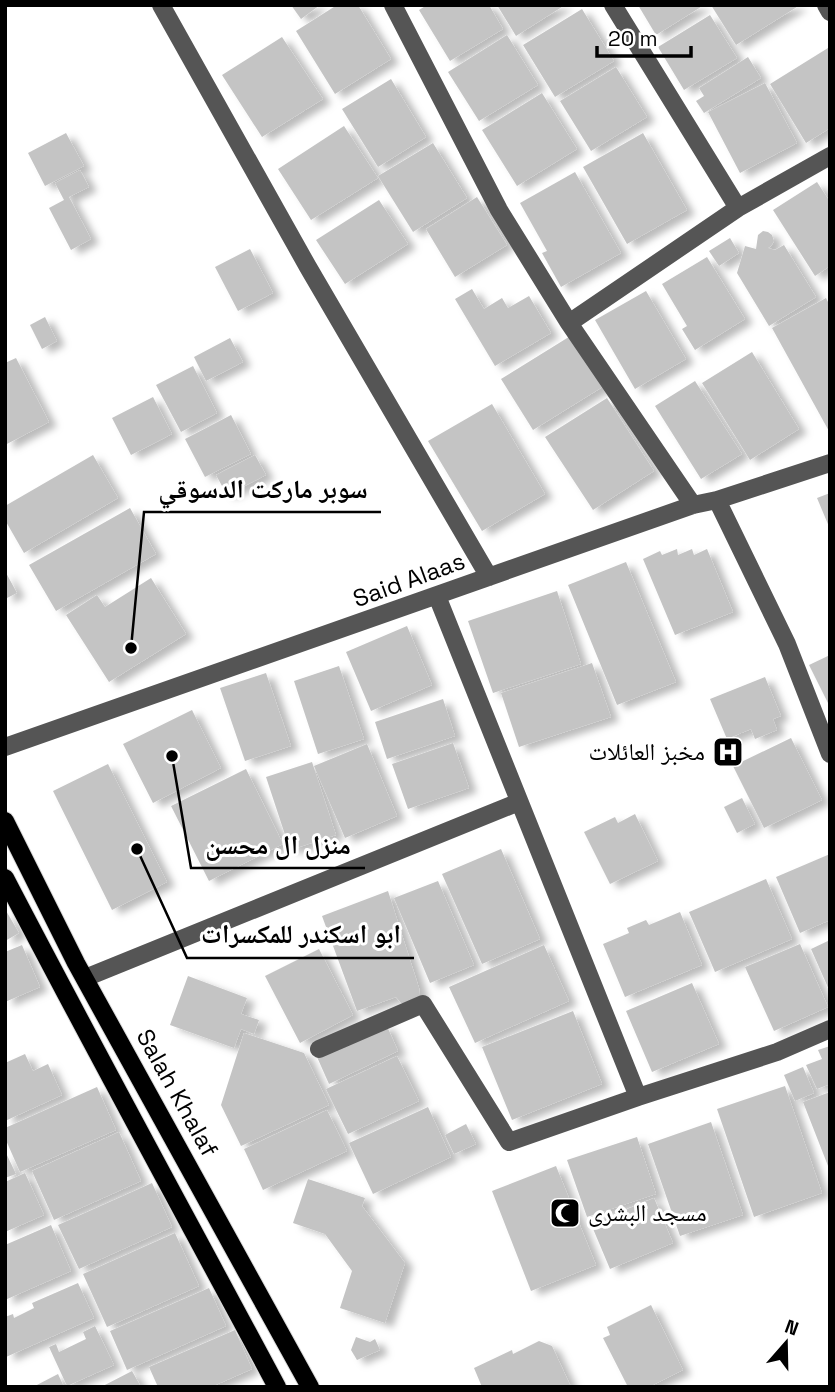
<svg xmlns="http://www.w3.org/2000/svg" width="835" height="1392" font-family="'Space Grotesk','Noto Naskh Arabic',sans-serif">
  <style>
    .building { fill: #c4c4c4; filter: url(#shadow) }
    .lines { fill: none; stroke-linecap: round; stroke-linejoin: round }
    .major-casing { stroke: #dbdbdb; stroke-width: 20 }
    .minor { stroke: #555; stroke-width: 18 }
    .major { stroke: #000; stroke-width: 18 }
    .labels { text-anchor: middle; stroke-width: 6; stroke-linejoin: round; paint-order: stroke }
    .street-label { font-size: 24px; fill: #000; stroke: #fff }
    .poi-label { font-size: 24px; fill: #000; stroke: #fff; text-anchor: end }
    .leader { fill: none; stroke: #000; stroke-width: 2.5 }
    .callout-dot { fill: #000; stroke: #fff; stroke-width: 2.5 }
    .callout-label { font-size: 26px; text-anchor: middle; font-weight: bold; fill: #000; stroke: #fff; stroke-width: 6; stroke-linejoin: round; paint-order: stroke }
  </style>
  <defs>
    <filter id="shadow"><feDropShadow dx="8" dy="4.5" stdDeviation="3.5" flood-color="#0004"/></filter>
  </defs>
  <rect width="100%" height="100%" fill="#fff"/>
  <path class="building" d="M291,5H320L301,19Z
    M337,5H358L391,59L335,94L296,31Z
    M427,5H489L503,29L450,61L419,10Z
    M497,5H565L516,36Z
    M638,5H704L656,35Z
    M711,5H800L736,45Z
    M582,9L614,61L555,97L523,45Z
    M710,15L737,58L684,90L658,47Z
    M507,35L538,85L479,121L448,72Z
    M282,37L323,99L262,137L222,75Z
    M828,48L830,50V128L806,143L770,84Z
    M748,57L761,78L704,113L696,101L704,96L699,88Z
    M616,67L647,117L591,151L560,101Z
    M391,79L426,137L378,167L342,109Z
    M765,83L797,143L740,173L708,112Z
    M542,93L577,149L517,186L482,130Z
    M344,126L378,178L311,220L278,169Z
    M66,133L84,166L45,186L28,153Z
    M643,133L687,210L627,244L583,167Z
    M433,143L467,198L413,232L378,176Z
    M80,170L89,187L69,197L91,239L71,250L49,208L64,200L55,183Z
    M575,172L621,253L561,287L542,253L547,251L520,203Z
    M817,182L830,202V266L815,276L773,210Z
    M477,197L507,245L455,277L426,229Z
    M379,200L408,244L345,284L316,240Z
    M763,231L768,232L772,235L774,241L771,246L768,248L775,250L784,245L816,297L769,326L737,273L745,246L756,249L758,235Z
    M730,238L739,253L719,266L709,251Z
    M250,249L273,293L238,311L215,267Z
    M707,257L745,319L695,350L682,329L687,326L662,284Z
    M472,289L484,309L502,298L508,308L529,296L551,333L495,366L455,299Z
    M646,291L686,359L635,389L595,320Z
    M826,298L830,306V433L772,328Z
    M45,317L57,341L42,349L30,325Z
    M572,335L604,386L533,430L501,379Z
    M230,338L243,362L206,381L194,357Z
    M752,352L799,429L750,460L702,383Z
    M16,358L49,422L5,445V363Z
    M193,366L217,413L181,432L156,385Z
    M695,381L742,454L701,479L655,406Z
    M153,397L172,434L131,455L112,418Z
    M607,398L654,471L593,510L545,437Z
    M492,404L545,494L482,531L428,441Z
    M231,415L251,454L205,477L185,439Z
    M93,455L118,498L24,553L5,520V506Z
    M255,455L266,475L227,495L216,475Z
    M830,493V529L817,498Z
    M130,508L156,554L56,611L29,565Z
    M677,549L678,555L692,549L694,555L707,549L733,612L675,635L643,559L660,551L662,555Z
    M626,562L676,682L617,705L568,585Z
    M5,571L17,593L5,599Z
    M151,578L186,634L109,682L66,615L97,595L105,607Z
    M557,591L581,664L493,693L468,621Z
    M407,626L432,685L371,711L346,652Z
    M830,655V707L809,665Z
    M592,663L611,717L519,747L501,693Z
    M339,666L364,739L318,754L294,681Z
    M266,673L291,746L245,761L220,688Z
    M765,677L781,716L773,719L777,730L755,739L751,729L727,739L710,699Z
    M443,699L455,736L387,759L375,722Z
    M192,710L221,768L153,803L123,744Z
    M791,738L822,800L764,828L733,766Z
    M453,743L469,788L408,809L392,764Z
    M367,744L397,816L345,838L314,766Z
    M312,762L336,835L290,850L266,777Z
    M108,764L167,882L112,910L53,791Z
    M246,769L283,844L209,881L171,806Z
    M742,798L755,824L737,833L724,807Z
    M635,814L658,861L610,884L584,832L615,817L618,823Z
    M501,849L540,939L482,964L442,874Z
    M830,854V920L800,933L776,877Z
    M766,879L792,939L715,972L689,912Z
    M438,881L474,965L430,983L394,898Z
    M388,891L419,988L420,996L415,1002L408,1005L401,1003L396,997L357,1011L322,916Z
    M5,909L19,933L5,941Z
    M680,912L702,965L625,997L603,944L629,933L627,928L646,920L649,925Z
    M830,940V992L811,949Z
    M800,944L828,1007L774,1031L745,967Z
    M22,945L40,987L5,1002V952Z
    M544,945L569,1001L475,1043L449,987Z
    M319,949L353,1015L300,1043L265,976Z
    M188,976L247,998L241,1014L259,1020L254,1034L241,1029L234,1048L170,1025Z
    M692,983L719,1044L652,1072L626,1011Z
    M573,1011L602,1084L512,1120L482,1047Z
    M386,1024L398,1051L329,1084L317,1057Z
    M244,1033L304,1053L329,1105L241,1146L221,1105Z
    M830,1046V1084L817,1089L806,1065L822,1059L818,1050Z
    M25,1054L33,1071L48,1064L62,1095L5,1121V1063Z
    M397,1056L419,1101L348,1134L326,1089Z
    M803,1067L814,1093L795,1101L784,1075Z
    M785,1086L822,1193L754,1217L717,1109Z
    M97,1087L116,1130L20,1172L5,1138V1128Z
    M830,1092V1171L803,1102Z
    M428,1107L451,1157L373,1194L349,1143Z
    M327,1110L347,1151L263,1190L244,1149Z
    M711,1122L743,1215L680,1236L648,1144Z
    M466,1124L476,1144L454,1154L445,1135Z
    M119,1132L141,1181L54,1220L32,1171Z
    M637,1137L656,1194L587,1217L567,1160Z
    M5,1151L16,1174L5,1178Z
    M556,1166L596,1265L531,1291L492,1191Z
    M25,1173L44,1215L5,1232V1182Z
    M308,1179L365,1198L362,1206L405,1263L385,1323L340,1308L352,1271L325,1234L293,1223Z
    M152,1183L172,1227L79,1269L58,1225Z
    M654,1198L673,1243L610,1269L591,1224Z
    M51,1225L71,1271L5,1300V1245Z
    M175,1233L199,1286L107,1327L83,1274Z
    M78,1283L94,1318L6,1357L5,1317L13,1314L14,1318L34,1308L32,1303Z
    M209,1288L226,1326L127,1370L110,1331Z
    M651,1305L683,1370L649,1387H628L603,1338L610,1335L607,1327Z
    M95,1326L114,1365L67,1386L49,1347L56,1344L59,1352L86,1339L83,1332Z
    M235,1330L252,1369L211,1387H158L149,1367Z
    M356,1337L370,1342L375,1339L380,1350L357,1360L351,1350Z
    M539,1341L552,1346L571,1387H482L474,1368L512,1350L513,1354Z
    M132,1371L141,1387H101Z
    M58,1374L64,1387H33Z"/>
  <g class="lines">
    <g class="major-casing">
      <path id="major" d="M5,821L76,963L310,1387
        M5,878C94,1049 186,1217 277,1387"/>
    </g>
    <path class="minor" d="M161,5L308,267L489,577
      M393,5L499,210L569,323L738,208L830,156
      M613,5L738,208
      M826,5L830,12
      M569,323L693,505
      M717,500L787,644L830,754
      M437,596L638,1097
      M5,747L693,505L717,500L830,463
      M85,978L519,802
      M319,1049L423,1004L509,1142L638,1097L777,1052L830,1029"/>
    <use href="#major" class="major"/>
  </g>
  <defs>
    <g id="hospital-square" transform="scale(1.575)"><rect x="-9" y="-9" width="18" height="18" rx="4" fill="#000" stroke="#fff"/><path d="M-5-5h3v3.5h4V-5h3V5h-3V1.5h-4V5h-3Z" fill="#fff"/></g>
    <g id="mosque-square" transform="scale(1.575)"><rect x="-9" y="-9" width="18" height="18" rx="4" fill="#000" stroke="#fff"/><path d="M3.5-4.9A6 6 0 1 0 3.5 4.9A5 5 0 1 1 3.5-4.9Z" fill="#fff"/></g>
  </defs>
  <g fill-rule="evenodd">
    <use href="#hospital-square" x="728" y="752"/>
    <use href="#mosque-square" x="565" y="1213"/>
  </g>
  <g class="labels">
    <g class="street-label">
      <text transform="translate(409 580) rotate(-20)" y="8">Said Alaas</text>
      <text transform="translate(177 1093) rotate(61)" y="8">Salah Khalaf</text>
    </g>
    <g class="poi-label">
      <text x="705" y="760">مخبز العائلات</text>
      <text x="588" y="1221" text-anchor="start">مسجد البشرى</text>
    </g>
  </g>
  <path class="leader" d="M131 648L144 512H381M172 756L191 868H365M137 849L187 958H414"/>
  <g class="callout-dot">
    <circle cx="131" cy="648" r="7"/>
    <circle cx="172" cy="756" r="7"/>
    <circle cx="137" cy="849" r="7"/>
  </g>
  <g class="callout-label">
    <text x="263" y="498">سوبر ماركت الدسوقي</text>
    <text x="278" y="854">منزل ال محسن</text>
    <text x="301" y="943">ابو اسكندر للمكسرات</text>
  </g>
  <rect width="835" height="1392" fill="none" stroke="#000000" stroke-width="14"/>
  <g transform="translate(786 1343) rotate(20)" stroke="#ffffff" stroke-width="5" paint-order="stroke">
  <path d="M0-5L12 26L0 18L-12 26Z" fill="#000000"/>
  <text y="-10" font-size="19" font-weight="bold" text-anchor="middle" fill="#000000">N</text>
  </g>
  <path d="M597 46v10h94v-10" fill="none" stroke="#000000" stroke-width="3.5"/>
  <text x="608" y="46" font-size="21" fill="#000000" stroke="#ffffff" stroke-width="5" paint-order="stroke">20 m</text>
</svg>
